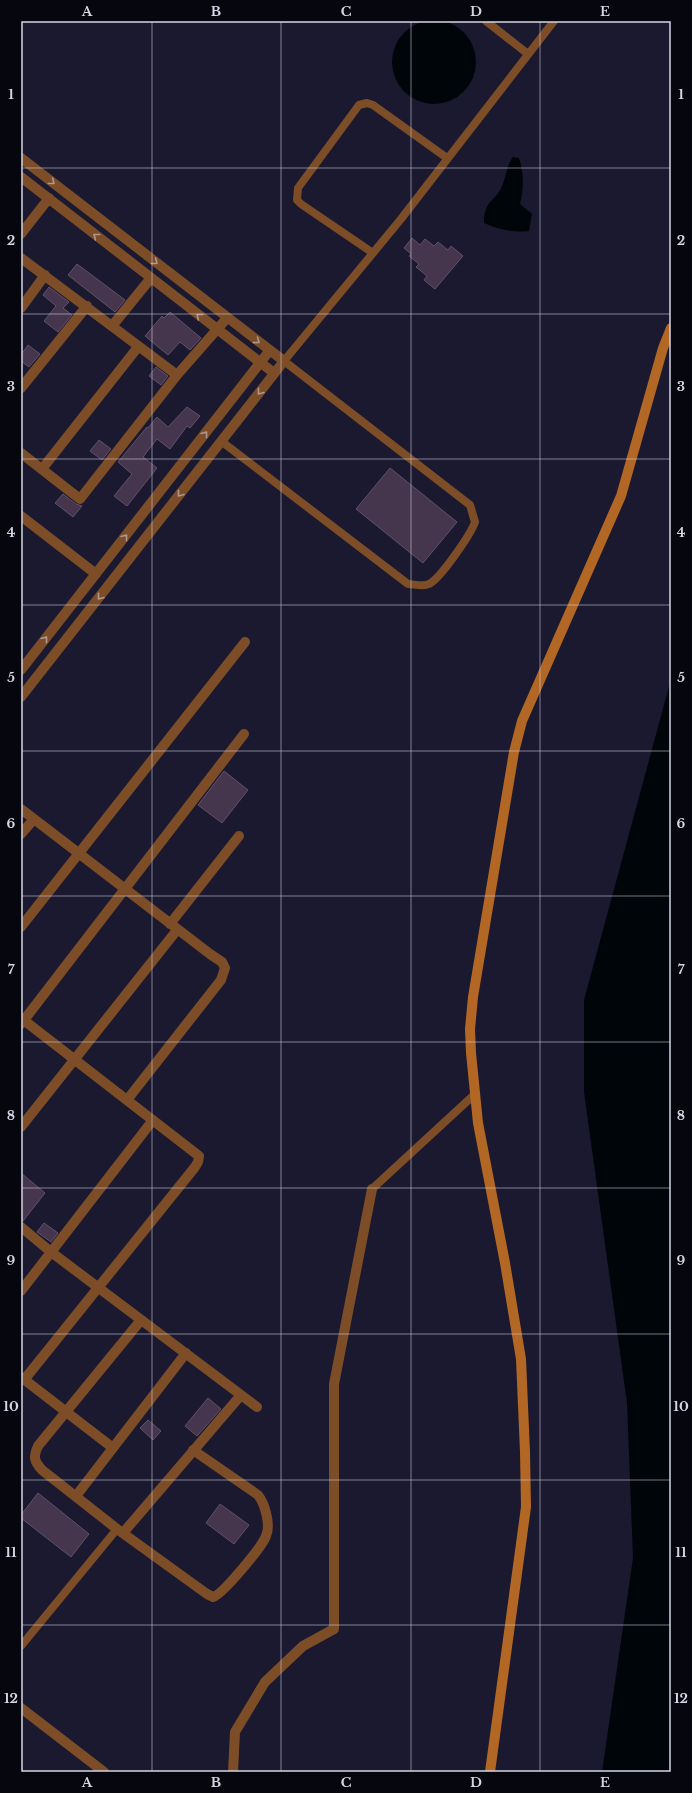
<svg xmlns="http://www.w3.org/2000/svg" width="692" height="1793" font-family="'Libre Baskerville',serif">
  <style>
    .water { fill: #00050a }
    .building { fill: #45364d; stroke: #605169 }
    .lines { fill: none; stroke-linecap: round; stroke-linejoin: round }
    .lane { stroke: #7c4d27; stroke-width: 8 }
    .street { stroke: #7c4d27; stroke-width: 10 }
    .secondary { stroke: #b36724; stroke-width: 10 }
    .oneway { stroke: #ae9890 }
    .grid { fill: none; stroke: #d6d5e5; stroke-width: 1; stroke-opacity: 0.55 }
    .neatline { fill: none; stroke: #d6d5e5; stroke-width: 1.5 }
    .grid-label { font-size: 13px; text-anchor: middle; font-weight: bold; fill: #d6d5e5 }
  </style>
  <rect width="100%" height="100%" fill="#1b192f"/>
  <path class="water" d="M392 62a42 42 0 1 1 84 0a42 42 0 1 1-84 0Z
    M513,157L519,158C524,173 524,188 520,204L532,214L529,231C515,233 497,229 484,223C484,199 495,203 502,186C507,175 506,166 513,157Z
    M671,679V1772H602L633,1558L627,1403L584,1092V1000Z"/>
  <path class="building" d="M412,238L420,245L425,239L434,246L438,242L448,250L451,246L463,256L435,289L424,280L427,276L416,267L419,264L409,256L411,254L404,248Z
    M77,264L125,300L115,312L68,275Z
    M49,287L69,302L63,308L72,315L58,332L44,321L56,306L43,295Z
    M170,312L201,338L190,350L180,342L168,355L145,336L162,316L164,318Z
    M28,345L40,354L29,367L21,361V355Z
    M156,367L168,376L161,385L149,376Z
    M187,407L200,416L190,428L187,426L170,449L157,439L143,457L157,468L127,506L114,496L132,474L118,462L147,427L148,428L157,417L168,427Z
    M99,440L111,449L102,460L90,451Z
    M390,468L457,522L423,563L356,509Z
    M63,494L76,504L82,506L73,517L55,503Z
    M224,771L248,790L222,823L198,805Z
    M21,1173L45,1193L23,1221H21Z
    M44,1223L58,1233L51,1242L37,1232Z
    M208,1398L221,1409L197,1436L185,1426Z
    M148,1420L161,1431L153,1440L140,1428Z
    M38,1493L89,1534L71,1557L21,1518V1515Z
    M220,1504L249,1525L234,1544L206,1523Z"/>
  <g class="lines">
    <path class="lane" d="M486,21L528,54
      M373,253L301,204L297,200L298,188L359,105L367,103L373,105L447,158
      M221,441L408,584C414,584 423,587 429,584C440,579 471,534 475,522L470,505L284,361L401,219L554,21
      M372,1189L475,1094
      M21,1646L117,1529"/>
    <path class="street" d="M21,158L284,361L21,697
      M21,177L274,373
      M21,234L49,198
      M21,258L177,375L80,499L21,453
      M21,308L45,275
      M112,326L151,278
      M177,375L227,318
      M21,388L87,306
      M42,469L138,347
      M21,516L96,574
      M21,670L270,350
      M21,809L210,954L222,962L225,968L221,980L127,1100
      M21,834L34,819
      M170,924L239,836
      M21,927L245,642
      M21,1018L199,1156L198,1162L195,1167L24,1380
      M21,1024L244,734
      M21,1127L177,930
      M21,1227L51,1252L257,1407
      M21,1291L153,1120
      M141,1320L38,1446C33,1457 34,1461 42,1470L117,1529L207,1594L213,1597C222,1595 262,1547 266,1536C271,1525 265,1504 258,1495L193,1450
      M21,1377L113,1448
      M76,1496L186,1353
      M123,1533L241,1395
      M21,1708L104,1772
      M233,1772L235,1732L265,1682L303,1646L334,1629V1384L372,1189"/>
    <path class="secondary" d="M490,1772L526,1507L525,1452L521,1359L505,1263L478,1123L471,1053L470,1029L473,997L514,752L522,721L621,496L663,348L671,328"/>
  </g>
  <defs><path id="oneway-chevron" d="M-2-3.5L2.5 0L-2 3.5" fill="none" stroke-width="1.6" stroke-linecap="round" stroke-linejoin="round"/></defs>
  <g class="oneway">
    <use href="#oneway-chevron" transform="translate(52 182) rotate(38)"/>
    <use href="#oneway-chevron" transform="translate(96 236) rotate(-142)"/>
    <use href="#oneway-chevron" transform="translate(155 262) rotate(38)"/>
    <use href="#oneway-chevron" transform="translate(199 316) rotate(-141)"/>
    <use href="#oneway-chevron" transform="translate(257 341) rotate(37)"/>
    <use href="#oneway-chevron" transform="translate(260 392) rotate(128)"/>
    <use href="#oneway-chevron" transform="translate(205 434) rotate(-52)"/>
    <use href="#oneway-chevron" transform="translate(180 494) rotate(128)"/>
    <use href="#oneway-chevron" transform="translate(125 537) rotate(-52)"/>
    <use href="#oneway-chevron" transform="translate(100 597) rotate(128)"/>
    <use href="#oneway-chevron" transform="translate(45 639) rotate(-52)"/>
  </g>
  <path class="grid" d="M152,21V1772M281,21V1772M411,21V1772M540,21V1772M21,168H671M21,314H671M21,459H671M21,605H671M21,751H671M21,896H671M21,1042H671M21,1188H671M21,1334H671M21,1480H671M21,1625H671"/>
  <rect width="692" height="1793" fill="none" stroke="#06060f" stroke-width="44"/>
  <rect x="22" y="22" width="648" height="1749" class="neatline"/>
  <g class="grid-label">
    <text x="87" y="16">A</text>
    <text x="216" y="16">B</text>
    <text x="346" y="16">C</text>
    <text x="476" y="16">D</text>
    <text x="605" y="16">E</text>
    <text x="11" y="99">1</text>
    <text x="681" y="99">1</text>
    <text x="11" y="245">2</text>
    <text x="681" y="245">2</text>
    <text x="11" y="391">3</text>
    <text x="681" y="391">3</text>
    <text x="11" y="537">4</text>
    <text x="681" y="537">4</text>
    <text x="11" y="682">5</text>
    <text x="681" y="682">5</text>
    <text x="11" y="828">6</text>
    <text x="681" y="828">6</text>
    <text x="11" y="974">7</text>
    <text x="681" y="974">7</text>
    <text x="11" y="1120">8</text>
    <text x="681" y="1120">8</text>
    <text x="11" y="1265">9</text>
    <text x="681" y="1265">9</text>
    <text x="11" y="1411">10</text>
    <text x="681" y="1411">10</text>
    <text x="11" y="1557">11</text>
    <text x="681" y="1557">11</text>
    <text x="11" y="1703">12</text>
    <text x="681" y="1703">12</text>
    <text x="87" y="1787">A</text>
    <text x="216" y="1787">B</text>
    <text x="346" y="1787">C</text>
    <text x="476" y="1787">D</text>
    <text x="605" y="1787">E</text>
  </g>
</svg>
